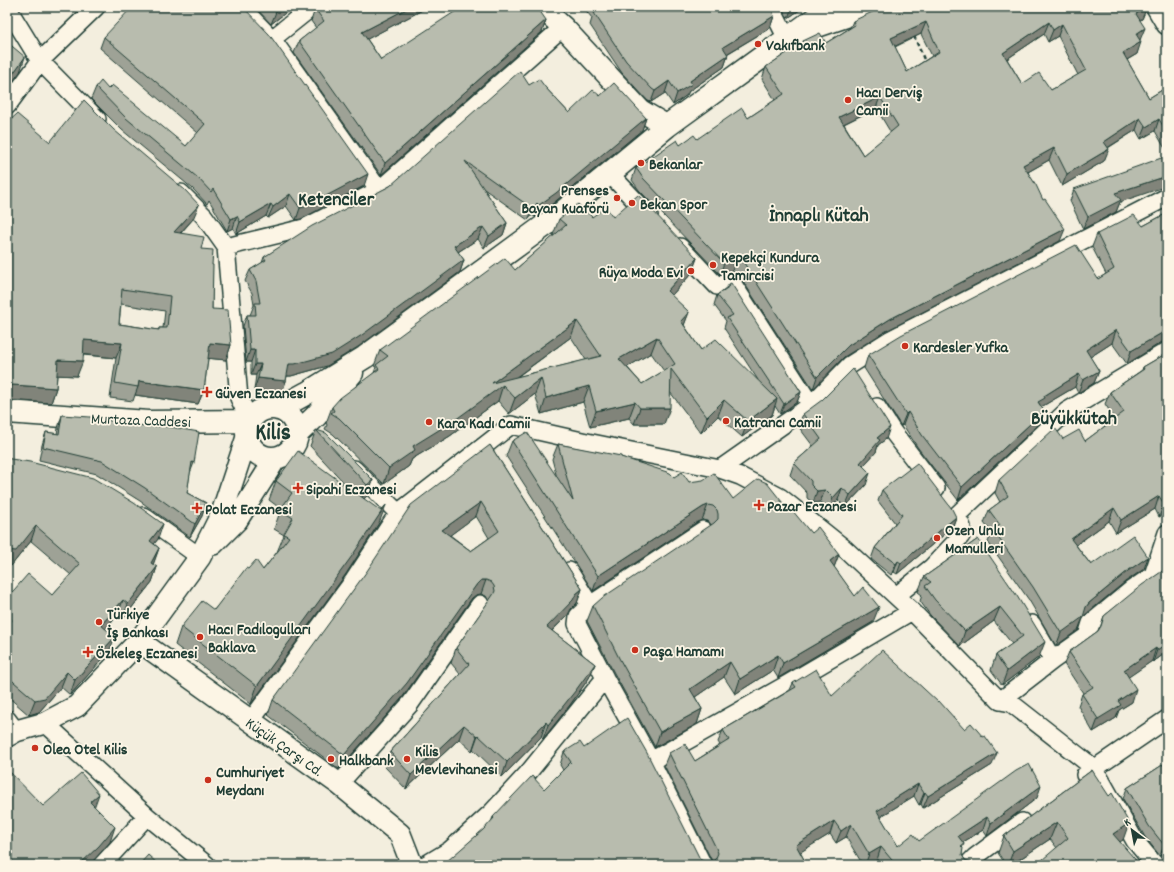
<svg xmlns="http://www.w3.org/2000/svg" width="1174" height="872" font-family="Dekko,sans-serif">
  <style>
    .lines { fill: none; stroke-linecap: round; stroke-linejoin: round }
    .minor-casing { stroke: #1f3d34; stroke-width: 20 }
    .tertiary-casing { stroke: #1f3d34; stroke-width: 24 }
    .secondary-casing { stroke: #1f3d34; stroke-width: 25 }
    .path { stroke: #1f3d34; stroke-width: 2.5; stroke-dasharray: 4 3; stroke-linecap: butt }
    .minor { stroke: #fcf5e5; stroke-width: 17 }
    .tertiary { stroke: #fcf5e5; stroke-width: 21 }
    .secondary { stroke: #fcf5e5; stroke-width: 22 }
    .wall { fill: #9ea296; stroke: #1f3d34; fill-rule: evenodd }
    .shaded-wall { fill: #81847a; stroke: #1f3d34 }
    .building { fill: #b8bcae; stroke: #1f3d34; fill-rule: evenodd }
    .poi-dot { fill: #c8321e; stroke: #fcf5e5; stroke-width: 1.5 }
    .labels { text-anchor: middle; stroke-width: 3.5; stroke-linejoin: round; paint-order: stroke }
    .poi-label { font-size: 16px; font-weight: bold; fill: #1f3d34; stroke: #fcf5e5; text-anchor: start }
    .street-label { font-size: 16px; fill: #1f3d34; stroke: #fcf5e5 }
    .district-label { font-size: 20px; font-weight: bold; fill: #1f3d34; stroke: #fcf5e5 }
    .town-label { font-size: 24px; font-weight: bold; fill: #1f3d34; stroke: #fcf5e5 }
  </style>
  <rect width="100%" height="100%" fill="#f3eede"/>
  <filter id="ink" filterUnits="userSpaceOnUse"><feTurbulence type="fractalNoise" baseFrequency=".025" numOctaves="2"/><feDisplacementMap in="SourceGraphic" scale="8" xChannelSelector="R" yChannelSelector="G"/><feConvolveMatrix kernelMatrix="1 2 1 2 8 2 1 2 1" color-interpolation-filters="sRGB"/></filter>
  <g filter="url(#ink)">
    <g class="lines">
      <g class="minor-casing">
        <path id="minor" d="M7,7L40,61L97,119
          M241,7L272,39L379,190
          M771,7L787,39L880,7
          M272,39L312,7
          M7,106L40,61L96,7
          M609,173L649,215
          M181,193L204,216L226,247L239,398L250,421
          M226,247L304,228L379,190L563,27
          M680,247L717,286L731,281L811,405
          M877,407L893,432L936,488
          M354,469L398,513L511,425L582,441L720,469L740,476L780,497L844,548L912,611L1000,701L1011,703L1094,768L1135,841L1155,865
          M720,469L811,405L850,365L891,339L1167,197
          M143,516L200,557
          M569,571L590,605L578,616L577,624L605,678
          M896,596L932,567L961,536L962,527L957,515L1067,411L1167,351
          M590,605L703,530
          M1032,624L1053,660
          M1000,701L1053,660L1087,636L1091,623L1131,590L1153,575L1167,533
          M7,719L16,731
          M250,722L354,580L398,513
          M45,723L147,816L207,865
          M651,761L703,865
          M1085,775L1167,719
          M339,784L410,704L480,604
          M102,865L147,816
          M425,865L450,850L492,812L528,773L605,678L651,761L786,685L912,611
          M967,865L975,857L1022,822"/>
      </g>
      <g class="tertiary-casing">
        <path id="tertiary" d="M541,7L563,27L640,110L667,126
          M1157,7L1167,24
          M213,544L237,520L276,458
          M139,641L339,784L400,834L412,865
          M7,736L16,731L45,723L77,706L139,641L200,557L222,513L247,437"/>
      </g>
      <g class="secondary-casing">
        <path id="secondary" d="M247 433a25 25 0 1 1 50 0a25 25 0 1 1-50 0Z
          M278,409L307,393L365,357L559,215L667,126L831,7
          M7,412L148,422L250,421
          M297,434L316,416L352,373"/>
      </g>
      <path class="path" d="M914,36L926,64"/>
      <use href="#minor" class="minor"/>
      <use href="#tertiary" class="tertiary"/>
      <use href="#secondary" class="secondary"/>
    </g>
    <path class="wall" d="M255,7H293L271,24Z
      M317,7H428L367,39L381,60L546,20L542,32L381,175L294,53L299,41L316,28L311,21L315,9Z
      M583,7H771L774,16L770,28L727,54L728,55L724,67L689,91L687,95L673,105L665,93L651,102L648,101L622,73L590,25L592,18Z
      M781,7H804L788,18Z
      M1147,7L1142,19L1140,20V40L1137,54L1127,60L1149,98L1167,87V152L1155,131L1141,139L1136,130L1108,148L1104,161L1062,186L1049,160L1028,172L1060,241L886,331L844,357L813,389L739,275L732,271L720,274L639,190L632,180L636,168L680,145L697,139L748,118L775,100L762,79L766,67L802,43L803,41L826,43L850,28L853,21ZM921,34L932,56L907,72L895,47ZM1044,34L1048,42L1058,36L1078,75L1051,90L1022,84L1007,59ZM876,108L891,133L863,155L844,124Z
      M104,37L364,186L301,219L296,220L286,206L268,218L266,216L236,234L233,228L227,231L209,200L207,204L193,189L122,130L91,99L96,87L108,89L186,146L198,133L100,48Z
      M529,85L545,87L569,113L600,96L646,118L642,130L551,205L535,217L532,215L528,220L484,189L507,223L503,235L484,248L478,239L458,252L464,260L460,272L358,347L327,366L291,376H287L286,381L282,392L281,393L254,390L256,375H251V362H246L243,326L247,315H250L254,305L252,293L245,281L250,270L262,263L264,257L390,186Z
      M50,142L193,219L181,233L201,249L212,265V309L231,345L226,360L208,358L204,390L198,404L135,395L133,401L110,398L116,358L83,355L77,376L57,375L56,388L51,403L8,400ZM121,304L165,311L163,328H159V330L119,324Z
      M1074,189L1120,202L1116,212L1083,229L1070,201Z
      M1167,213V341L1162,342L1127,364L1112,343L1090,357L1099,371L1094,383L1078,393L1075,387L1041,407L1044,411L1039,424L958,500L918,448L903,425L901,426L864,368L868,355L1098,279L1106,274L1092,247L1097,234L1143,226Z
      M592,217H613L697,258L691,274L671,296L689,312L684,325L701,350L758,380L724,328L726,321L714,305L717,295L727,287L729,284L801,392L797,402L780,414L775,406L772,415L742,437L718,416L701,433L670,392L664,424H634L629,418L590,427L583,402L541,414L535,394L509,414L498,401L450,436L412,459L409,466L384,484L333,434L325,429L327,425L326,423L332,407L374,373L376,367L374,366L380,350L515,270L554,236L553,235L559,219ZM571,337L586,360L517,377ZM651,353L664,371L642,384L627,367Z
      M1167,353V515L1166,513L1159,517L1155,509L1116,533L1109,521L1076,545L1091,565L1144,569L1125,582L1085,615L1083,618L1078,630L1056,646L1029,600L988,542L992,533L984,523L989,510L1000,502L995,493L999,480L1063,439L1085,441L1115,419L1105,404L1110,392L1142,370L1143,367Z
      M803,414L886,439L878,445L876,452L863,466L866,485L845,507L838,500L829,510L820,502L813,503L807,498V493L790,475L794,463L813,446L798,426Z
      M62,415L194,463L190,473L187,493L206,503L202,516L190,537L140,501L97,474L39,460L42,445L46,432L57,434L58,428Z
      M316,430L373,480L367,496L364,499L379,523L346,574L251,704L175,645L181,627L214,610L248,569L263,570L277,552L284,535L274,529L281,509L269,500L276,481L349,488L310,446Z
      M512,441L557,478L552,459L558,444L621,457L674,477L689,482L733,499L790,512L811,533L839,554L834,567L873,622L778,678L773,670L735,694L724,677L695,697L702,709L697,724L655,747L614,673L587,621L593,606L712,525L707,521L702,520L697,522L593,591L506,456Z
      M490,445L582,589L577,603L571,609L568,615L552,631L595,664L589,678L570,705L543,739L541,737L502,777L473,749L472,751L459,739L406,789L385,767L390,752L460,674L451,663L456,648L489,601L486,596L481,594L476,595L472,598L402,698L339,769L268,715L273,700ZM476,516L489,538L471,551L450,535Z
      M7,458L158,539L154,544L159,548L153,565L157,567L152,582L123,619L118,614L105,629L109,652L70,695L61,687L39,712L29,715L7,696V598L52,595L71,575L31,541L11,566Z
      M882,490L956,517L952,528L897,574L894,572L891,575L871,559L875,548L895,523L878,501Z
      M978,539L1039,657L1002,685L991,670L996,655L1012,644L994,621L960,646L930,615L920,601L922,595L918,592L924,577Z
      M1167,565V652L1153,662L1152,661L1128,677L1132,702L1119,710L1116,718L1093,732L1078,706L1082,694L1083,693L1064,664L1069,652L1098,631L1100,628L1104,616L1164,570Z
      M1167,673V686L1164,681Z
      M793,683L832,696L992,765L923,808L921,804L919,805L914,796L883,815L881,818L898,846L919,841L1037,798L987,836L983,830L963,842L964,844L962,848V855L965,860L973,865H881L877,860L867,865H863L846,837L836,843L830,834L800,852L807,865H444L484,829L491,822L493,817L544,789L563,770L560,765L564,752L584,748L702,861L707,862L712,861L664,765L669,753L695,761L720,745L718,742L723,730L790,690Z
      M1167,762V852L1160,856L1145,837L1123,799L1127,788Z
      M1092,770L1123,840L1057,848L1050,839L1011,865H1006L998,853L1004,836Z"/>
    <path class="shaded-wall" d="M282,7H293L271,24L276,12Z
      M410,7H428L358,44L362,32Z
      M792,7H804L788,18Z
      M1147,7L1142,19L1132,25L1136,14Z
      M774,16L770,28L718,59L723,47Z
      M546,20L542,32L381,175L385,163Z
      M926,22L921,34L887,50L891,38Z
      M1049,22L1044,34L998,65L1003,53Z
      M1062,24L1058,36L1048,42L1053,30Z
      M1145,28L1140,40L1131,46L1136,34Z
      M1141,42L1137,54L1118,65L1123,53Z
      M728,55L724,67L689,91L687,95L673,105L677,93L690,81Z
      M25,57L20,72L7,89V82Z
      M669,81L665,93L651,102L655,91Z
      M880,97L876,108L835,128L839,117Z
      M646,118L642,130L551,205L535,217L539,205Z
      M1140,118L1136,130L1099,153L1104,142Z
      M1159,119L1155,131L1141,139L1146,127Z
      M1054,148L1049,160L1019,177L1023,165Z
      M1109,149L1104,161L1062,186L1067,174Z
      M368,174L364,186L301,219L296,220L300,208Z
      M1167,176V186L1120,202L1116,212L1083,229L1088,217L1115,193Z
      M290,194L286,206L268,218L273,207Z
      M537,203L532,215L528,220L533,209Z
      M271,204L266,216L236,234L240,222Z
      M199,205L193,219L168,246L174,232Z
      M237,216L233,228L227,231L231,219Z
      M507,223L503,235L484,248L489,236Z
      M483,227L478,239L450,257L454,246Z
      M1065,229L1060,241L886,331L844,357L813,389L817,377L849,345L890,319Z
      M697,258L691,274L661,307L667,291Z
      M736,259L732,271L720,274L724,263Z
      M464,260L460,272L358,347L327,366L291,376H285L289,364Z
      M689,312L683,328L681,321Z
      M577,321L571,337L504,386L503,385L498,401L450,436L412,459L409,466L384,484L389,468L413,446L492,383Z
      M1116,330L1112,343L1081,363L1086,350Z
      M1167,330L1166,341L1162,342L1127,364L1131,351Z
      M657,337L651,353L614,375L619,359Z
      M84,340L122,343L116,358L79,354Z
      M210,343L231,345L226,360L204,358Z
      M250,350H255L251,362H246Z
      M58,360L83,361L77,376L53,375Z
      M255,364H261L256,375H251Z
      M1099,371L1094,383L1078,393L1083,380Z
      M1079,374L1075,387L1041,407L1038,402L1044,396Z
      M258,378L286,381L282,392L281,393L254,390Z
      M541,378L535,394L509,414L515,398Z
      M139,381L204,390L198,404L135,395L138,387Z
      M13,385L56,388L51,403L7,400V386Z
      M589,386L583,402L541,414L546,398Z
      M801,392L797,402L780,414L784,404Z
      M777,399L772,415L742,437L748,421Z
      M724,400L718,416L701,433L707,417Z
      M635,402L629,418L590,427L596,411Z
      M640,408H670L664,424H634Z
      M1044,411L1039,424L958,500L962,487Z
      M908,412L903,425L901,426L906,414Z
      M890,427L886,439L878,445L876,452L855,475L860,463L877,438Z
      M870,473L866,485L845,507L850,495Z
      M373,480L367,496L361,501L367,485Z
      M842,488L838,500L829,510L833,498Z
      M825,490L820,502L813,503L817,491Z
      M1159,496L1155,509L1116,533L1121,520Z
      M481,502L476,516L437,545L442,530Z
      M206,503L202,516L190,537L195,524Z
      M1167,503V510L1166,513L1159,517L1164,504Z
      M386,505L379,523L346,574L251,704L257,686Z
      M708,505L702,520L697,522L593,591L598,576L703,507Z
      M1114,508L1109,521L1066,552L1071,539Z
      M956,517L952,528L897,574L901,563Z
      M163,524L158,539L145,556L150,541Z
      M36,526L31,541L11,566L7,565V550Z
      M159,548L154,562L146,578L151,563Z
      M839,554L833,570L830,561Z
      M1148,557L1144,569L1125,582L1085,615L1083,618L1078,630L1056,646L1061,633L1086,607L1089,603L1129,570Z
      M898,561L894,572L891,575L896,564Z
      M157,567L152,582L123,619L128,604Z
      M481,580H486L481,594L476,595L472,598L402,698L339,769L344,755L477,584Z
      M582,589L577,603L571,609L568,615L541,641L547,627L576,594Z
      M123,600L118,614L96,640L101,625Z
      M879,607L873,622L778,678L783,663Z
      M1000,607L994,621L960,646L965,631Z
      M115,637L109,652L70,695L75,680Z
      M1045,642L1039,657L1002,685L1007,671Z
      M1167,643V652L1153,662L1157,650Z
      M1156,648L1152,661L1120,683L1124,670Z
      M778,655L773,670L735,694L740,679Z
      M730,662L724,677L685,704L690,689Z
      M595,664L589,678L570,705L543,739L548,725Z
      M67,672L61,687L39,712L29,715L35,700Z
      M1136,689L1132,702L1119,710L1116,718L1093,732L1098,719L1118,701Z
      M702,709L697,724L655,747L660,732Z
      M546,722L541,737L502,777L507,762Z
      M464,725L459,739L406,789L411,775Z
      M478,735L473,749L472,751L477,736Z
      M997,753L992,765L923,808L928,796Z
      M918,784L914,796L883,815L882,817L872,823L877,811L886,804Z
      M1041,786L1037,798L987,836L991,823Z
      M925,792L921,804L919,805L924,793Z
      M99,794L94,808L90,802Z
      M987,817L983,830L953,848L958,836Z
      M834,821L830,834L791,858L796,845Z
      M1057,822L1050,839L1011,865H1008L1013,851Z
      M1129,823L1123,840L1107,850L1113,834Z
      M851,824L846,837L836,843L841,831Z
      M115,827L110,842L93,861L89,865H79Z
      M1167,843V852L1160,856L1164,845Z
      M881,847L877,860L867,865H865L869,854Z"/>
    <path class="building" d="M132,7H243L269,34L368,174L305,207L300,208L290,194L273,207L271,204L240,222L237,216L231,219L213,189L211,192L198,178L126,118L96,87L101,81L108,89L112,85L186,146L205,124L104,37Z
      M271,7H282L276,12Z
      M317,7H410L362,32L381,60L462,7H537L546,20L385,163L299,41L324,21L315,9Z
      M597,7H771L774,16L723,47L728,55L690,81L692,84L677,93L669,81L655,91L652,89L626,61L594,13L599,10Z
      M883,7H1146L1136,14L1145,28L1136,34L1141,42L1123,53L1149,98L1167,87V133L1159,119L1146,127L1140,118L1104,142L1109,149L1067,174L1054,148L1023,165L1036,185L1043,200L1045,199L1065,229L890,319L849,345L817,377L744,263L736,259L724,263L643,178L636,168L677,140L680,145L694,135L697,139L742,108L748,118L784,94L766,67L803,42V41L820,33L826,43L855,25L853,21ZM926,22L939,52L907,72L891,38ZM1049,22L1053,30L1062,24L1086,70L1051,90L1039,73L1022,84L1003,53ZM880,97L898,126L863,155L839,117Z
      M7,42L25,57L7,82Z
      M520,71L529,85L539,79L545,87L569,113L593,90L600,96L614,83L646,118L556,193L539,205L537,203L533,209L465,161L507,223L489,236L483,227L454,246L464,260L362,335L332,354L295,364H289L286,381H285L258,378L261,364H255V350H250L247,315H256L255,303H260L256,281L250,270L266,260L264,257L312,226L390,186Z
      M84,100L114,130L185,190L199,205L174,232L204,237L201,249L213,250L212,265H213L212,309L228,310L231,345L210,343L204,390L139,381L138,387L115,383L122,343L84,340L83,361L58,360L56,388L13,385L7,386V123L17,114L50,142ZM122,289L170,296L167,328H159V330L119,324Z
      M1167,156V176L1115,193L1121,200L1088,217L1074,189Z
      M638,195L697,258L667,291L689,312L681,321L701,350L716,339L777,399L748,421L724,400L707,417L671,369L670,408H640L635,402L596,411L589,386L546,398L541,378L515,398L503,385L455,420L413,446L415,450L389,468L339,418L331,413L334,411L332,407L340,398L379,369L376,365L388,356L380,350L505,258L515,270L566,225L559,219L578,204L592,217L606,207L613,217ZM577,321L601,356L492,383ZM657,337L675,364L642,384L619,359Z
      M1167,213V330L1131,351L1116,330L1086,350L1099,371L1083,380L1079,374L1044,396L1045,398L1038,402L1044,411L962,487L922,435L908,412L906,414L868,355L901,335L1076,245L1098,279L1114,269L1097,234L1134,215L1143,226Z
      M731,283L801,392L784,404L727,318L733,315L717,295L730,286L729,284Z
      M1167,353V503L1164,504L1159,496L1121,520L1114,508L1071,539L1091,565L1133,535L1148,557L1129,570L1089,603L1086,607L1083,617L1061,633L1033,587L993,530L1000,525L989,510L1008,496L999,480L1055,428L1063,439L1079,430L1085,441L1124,412L1110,392L1144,369L1143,367Z
      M853,369L890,427L877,438L880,440L860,463L870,473L850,495L842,488L833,498L825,490L817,491L811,485V481L794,463L821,439L803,414L822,400Z
      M7,408L8,409V441H7Z
      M62,415L90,417L134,425L171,427L199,432L194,463L192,462L187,493L206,503L195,524L145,488L102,461L43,447L46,432L59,434Z
      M316,430L326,433L373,480L367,485Z
      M527,432L573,501L558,444L621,456V457L670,473L674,477L682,472L689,482L703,480L714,473L733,499L758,479L767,483L790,512L792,510L811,533L818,527L839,554L830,561L855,596L863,587L879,607L783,663L778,655L740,679L730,662L690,689L702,709L660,732L619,658L593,606L602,598L714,523L718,519V514L717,510L713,506L708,505L703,507L598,576L512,441Z
      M490,445L582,589L576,594L573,600L547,627L595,664L576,690L548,725L546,722L507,762L478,735L477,736L464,725L411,775L390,752L469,664L456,648L493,595L495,591L494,586L491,582L486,580H481L477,584L407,683L344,755L273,700L367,571L411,505ZM481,502L499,531L471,551L442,530Z
      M298,451L381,511L386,505L352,556L257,686L181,627L202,601L214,610L246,568L248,569L256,560L263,570L289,537L284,534L293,518L280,510L292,493L276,481Z
      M7,458L11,459L30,462L93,478L134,503L163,524L150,541L159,548L151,563L157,567L128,604L123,600L101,625L115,637L75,680L67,672L45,698L35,700L7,676V626L12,620L7,615V598L28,574L52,595L80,564L36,526L16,551L7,550Z
      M917,463L952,509L956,517L901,563L898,561L896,564L875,548L902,515L882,490Z
      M978,539L1017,596L1045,642L1007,671L996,655L1023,636L1000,607L965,631L935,600L925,586L931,582L924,577Z
      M1167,566V643L1157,650L1156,648L1124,670L1136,689L1118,701L1121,705L1098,719L1082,694L1093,687L1069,652L1098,631L1101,626L1104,616L1142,585L1164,570Z
      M882,650L938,702L939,701L964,729L971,723L983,737L985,736L997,753L928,796L925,792L924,793L918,784L886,804L887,805L877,811L898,846L913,834L919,841L1016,771L1029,764L1041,786L991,823L987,817L958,836L964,844L961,846L963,848L962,855L965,860L972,862L973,865H896L881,847L869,854L851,824L841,831L834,821L796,845L807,865H444L446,862L484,829L494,818L493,817L532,776L544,789L571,762L564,752L580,742L584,748L627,718L647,753L699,857L702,861L707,862H712L716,858L718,853L716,848L669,753L685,744L695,761L729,740L723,730L796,687L793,683L816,669L832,696Z
      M1167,762V843L1164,845L1149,826L1127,788Z
      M7,769L43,806L81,773L99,794L90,802L115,827L99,846L79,865H7Z
      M1092,770L1109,796L1112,793L1129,823L1113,834L1140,865H1036L1068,838L1057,822L1013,851L1004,836Z
      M148,855L159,865H139Z
      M342,861L348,865H339Z
      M125,862L128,865H123Z"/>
  </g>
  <g class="poi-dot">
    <circle cx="758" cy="44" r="4"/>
    <circle cx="848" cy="100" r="4"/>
    <circle cx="641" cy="163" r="4"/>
    <circle cx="617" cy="198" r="4"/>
    <circle cx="632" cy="203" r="4"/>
    <circle cx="713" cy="265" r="4"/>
    <circle cx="691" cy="271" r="4"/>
    <circle cx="905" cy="346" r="4"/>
    <path d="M205 386h4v4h4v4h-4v4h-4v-4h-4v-4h4z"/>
    <circle cx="726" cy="421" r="4"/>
    <circle cx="429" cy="422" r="4"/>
    <path d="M296 482h4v4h4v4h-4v4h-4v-4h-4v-4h4z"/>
    <path d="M757 499h4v4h4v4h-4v4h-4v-4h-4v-4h4z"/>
    <path d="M195 502h4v4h4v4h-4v4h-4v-4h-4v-4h4z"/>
    <circle cx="937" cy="538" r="4"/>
    <circle cx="99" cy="622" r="4"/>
    <circle cx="200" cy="637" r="4"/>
    <circle cx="635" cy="650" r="4"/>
    <path d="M86 646h4v4h4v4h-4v4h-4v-4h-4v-4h4z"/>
    <circle cx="35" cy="748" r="4"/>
    <circle cx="331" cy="759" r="4"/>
    <circle cx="407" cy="759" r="4"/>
    <circle cx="208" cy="780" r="4"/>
  </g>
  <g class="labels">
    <g class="poi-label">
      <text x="766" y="50">Vakıfbank</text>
      <text x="856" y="97">Hacı Derviş<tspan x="856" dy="18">Camii</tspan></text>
      <text x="649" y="169">Bekanlar</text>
      <text x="609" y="195" text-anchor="end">Prenses<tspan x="609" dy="18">Bayan Kuaförü</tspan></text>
      <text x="640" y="209">Bekan Spor</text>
      <text x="721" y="262">Kepekçi Kundura<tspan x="721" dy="18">Tamircisi</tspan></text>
      <text x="683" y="277" text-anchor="end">Rüya Moda Evi</text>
      <text x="913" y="352">Kardesler Yufka</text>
      <text x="215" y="398">Güven Eczanesi</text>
      <text x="734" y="427">Katrancı Camii</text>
      <text x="437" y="428">Kara Kadı Camii</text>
      <text x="306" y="494">Sipahi Eczanesi</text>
      <text x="767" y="511">Pazar Eczanesi</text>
      <text x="205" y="514">Polat Eczanesi</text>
      <text x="945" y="535">Ozen Unlu<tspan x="945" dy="18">Mamulleri</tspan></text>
      <text x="107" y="619">Türkiye<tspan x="107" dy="18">İş Bankası</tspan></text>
      <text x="208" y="634">Hacı Fadılogulları<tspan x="208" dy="18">Baklava</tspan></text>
      <text x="643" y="656">Paşa Hamamı</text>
      <text x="96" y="658">Özkeleş Eczanesi</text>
      <text x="43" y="754">Olea Otel Kilis</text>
      <text x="415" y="756">Kilis<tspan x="415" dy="18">Mevlevihanesi</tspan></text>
      <text x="339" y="765">Halkbank</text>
      <text x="216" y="777">Cumhuriyet<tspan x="216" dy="18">Meydanı</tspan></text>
    </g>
    <g class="street-label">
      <text transform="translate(141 419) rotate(2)" y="6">Murtaza Caddesi</text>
      <text transform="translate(285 746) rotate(35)" y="6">Küçük Çarşı Cd.</text>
    </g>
    <g class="district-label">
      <text x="336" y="205">Ketenciler</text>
      <text x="819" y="221">İnnaplı Kütah</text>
      <text x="1074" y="424">Büyükkütah</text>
    </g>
    <g class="town-label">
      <text x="273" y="439">Kilis</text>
    </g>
  </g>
  <rect width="1174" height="872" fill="none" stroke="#fcf5e5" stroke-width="24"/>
  <rect x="12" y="12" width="1150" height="848" fill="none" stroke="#1f3d34" stroke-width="1.5" filter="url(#ink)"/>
  <g transform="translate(1132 830) rotate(328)" stroke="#fcf5e5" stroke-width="3" paint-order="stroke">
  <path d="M0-3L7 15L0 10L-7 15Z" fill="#1f3d34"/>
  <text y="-6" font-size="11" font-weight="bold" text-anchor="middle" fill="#1f3d34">K</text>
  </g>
</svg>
